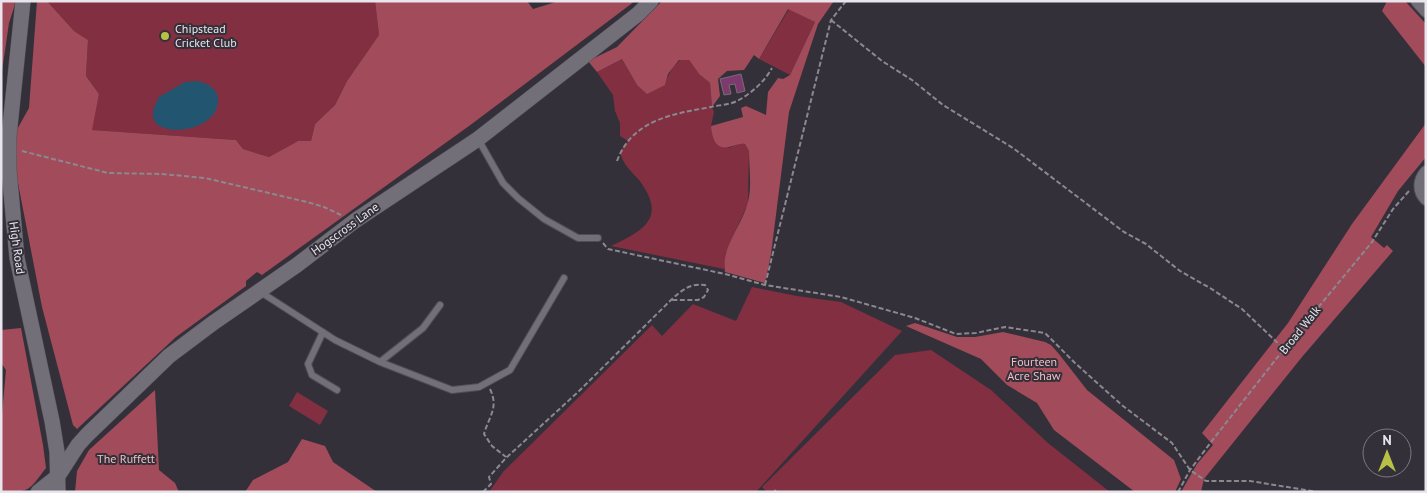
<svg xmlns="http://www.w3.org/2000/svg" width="1427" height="493" font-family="'PT Sans',sans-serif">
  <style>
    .green { fill: #822f41 }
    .forest { fill: #a24b5b }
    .water { fill: #225570 }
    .building { fill: #7e3a6f; stroke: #776d74 }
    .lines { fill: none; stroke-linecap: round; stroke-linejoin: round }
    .lane-casing { stroke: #504d55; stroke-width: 8 }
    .street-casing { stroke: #504d55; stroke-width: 14 }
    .secondary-casing { stroke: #504d55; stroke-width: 16 }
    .path { stroke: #8b8890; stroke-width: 2; stroke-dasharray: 5 2.5; stroke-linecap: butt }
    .lane { stroke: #726f79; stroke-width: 6 }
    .street { stroke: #726f79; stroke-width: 12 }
    .secondary { stroke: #726f79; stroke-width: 15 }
    .poi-dot { fill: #b9c046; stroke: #333039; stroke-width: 2 }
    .labels { text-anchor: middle; stroke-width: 4; stroke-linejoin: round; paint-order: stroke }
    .poi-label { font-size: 12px; fill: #e8e5ec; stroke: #333039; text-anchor: start }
    .street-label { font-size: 12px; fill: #e8e5ec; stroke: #333039 }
    .park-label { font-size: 12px; fill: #f1bfc5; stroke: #333039 }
  </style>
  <rect width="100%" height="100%" fill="#333039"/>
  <path class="green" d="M47,1H375L379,35L347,81L335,105L315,124L311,141H298L269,157L243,149L236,140L91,130L99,94L86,76L88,40L74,31Z
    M789,9L815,22L790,75L759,59Z
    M622,59L637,85H665C668,74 672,68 680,60H689L699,74L710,83L712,107L714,112L711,126L729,148L739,143L745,144L749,151L748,204L730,242L726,255L724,269L611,246C645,230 667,217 639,180C631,171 622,164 620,151L628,141L620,136V123L615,111L613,95L597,72Z
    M752,287L797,296L841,302L902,331L756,492H489L503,472L652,325L662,336L693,304L736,321Z
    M931,350L991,390L1048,443L1110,492H767L762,487L895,355Z
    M297,392L328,411L320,425L289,406Z"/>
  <path class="forest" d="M1,1H16L9,23L1,78Z
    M37,1H47L74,31L88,40L86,76L99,94L92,130L236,140L243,149L269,157L298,141H311L315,124L335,105L347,81L379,35L375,1H527L533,9L559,1H635L469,126L262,275L257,272L246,281V286L176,337L77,429L73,425L42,307L10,142L29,108Z
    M662,1H834L818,24L789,112L771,254L765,283L725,272C721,246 742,226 748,202C752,186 749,167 749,151L745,144C738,143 735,146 729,147C715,150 712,137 711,126L743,117L741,108L746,106L766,115L768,92L778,78L783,79L790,75L815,22L788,9L759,59L754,55L744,70L727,71L718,79L720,96L712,107L710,83L699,74L689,60H679L668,74L665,85L647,94L637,85L622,59L597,72L588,61L617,47Z
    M1387,1H1405L1426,24V67L1382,11Z
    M1426,123V157L1398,191L1371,237L1384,248L1387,245L1393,251L1302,357L1204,479L1201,492H1181L1197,464L1213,445L1202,433L1288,323L1352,224Z
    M915,323L957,337H975L1003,332L1045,342L1051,345L1059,354L1087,390L1174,460L1181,479L1175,492H1135L1054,430L1037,403L1007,385L981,359L906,326Z
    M21,328L43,445L46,468C28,491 31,492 1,492V425L6,370L1,363V330Z
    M155,390L159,470L175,483L179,492H75L77,471L89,450Z
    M302,439L325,446L333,462L377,492H245L253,480L288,462Z"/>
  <path class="water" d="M198,81C208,84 219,89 218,101C217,134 149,140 153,112C154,107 157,101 159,97L185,82Z"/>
  <path class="building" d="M741,74L745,91L737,93L735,84L729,85L731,94L724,95L720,79Z"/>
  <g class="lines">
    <g class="lane-casing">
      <path id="lane" d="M478,139L503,183L518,198L544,219L578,238H598
        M259,291L335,340L380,362L423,328L440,305
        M323,332L308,364L312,375L337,390
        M380,362L452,390L479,387L510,370L564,278"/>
    </g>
    <g class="street-casing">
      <path id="street" d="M1417,1L1426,11
        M1426,172C1419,180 1418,191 1426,199"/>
    </g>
    <g class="secondary-casing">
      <path id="secondary" d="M23,1L9,136V170L17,258L52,421L57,452L58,492
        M38,492L58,476L78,445L87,435L169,356L213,323L297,265L356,220L478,139L638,14L651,1"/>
    </g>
    <path class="path" d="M831,20L882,61L912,80L943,105L1013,148L1124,232L1146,244L1180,271L1210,288L1242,309L1284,349
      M22,151L108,173L162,174L205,178L307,202L324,207L341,215
      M617,161C632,120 672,114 711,107C719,105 729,105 737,101C751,94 765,81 772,68
      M603,243L608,249L725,274L765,285L841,297L915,318L956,334L976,333L1005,327L1045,333L1075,363L1123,406L1172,443L1190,470L1206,481H1250L1318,492
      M765,285L831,20L846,1
      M490,389C499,408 489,416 484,434L492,446L506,457
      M483,492L491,484L489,477L506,458L578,392L671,300C682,290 690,283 705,285L708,290L704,297L698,300H671
      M774,492L776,490
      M1178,492L1190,470L1211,442L1284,349L1372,242L1393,209L1409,191"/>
    <use href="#lane" class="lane"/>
    <use href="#street" class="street"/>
    <use href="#secondary" class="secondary"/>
  </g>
  <circle class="poi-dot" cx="165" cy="36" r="5"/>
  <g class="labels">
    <g class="poi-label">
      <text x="175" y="33">Chipstead<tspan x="175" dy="14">Cricket Club</tspan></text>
    </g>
    <g class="street-label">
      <text transform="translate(345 229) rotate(-36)" y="4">Hogscross Lane</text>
      <text transform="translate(17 248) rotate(82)" y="4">High Road</text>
      <text transform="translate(1300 330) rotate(-51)" y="4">Broad Walk</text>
    </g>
    <g class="park-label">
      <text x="1034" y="366">Fourteen<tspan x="1034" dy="14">Acre Shaw</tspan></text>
      <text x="126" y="463">The Ruffett</text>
    </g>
  </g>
  <rect width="1427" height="493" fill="none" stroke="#e8e5ec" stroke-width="5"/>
  <g transform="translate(1387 453)"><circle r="24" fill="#333039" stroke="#7b7881"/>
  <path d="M0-4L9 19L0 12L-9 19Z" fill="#b9c046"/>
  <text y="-8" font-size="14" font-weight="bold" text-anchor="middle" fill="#e8e5ec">N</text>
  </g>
</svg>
